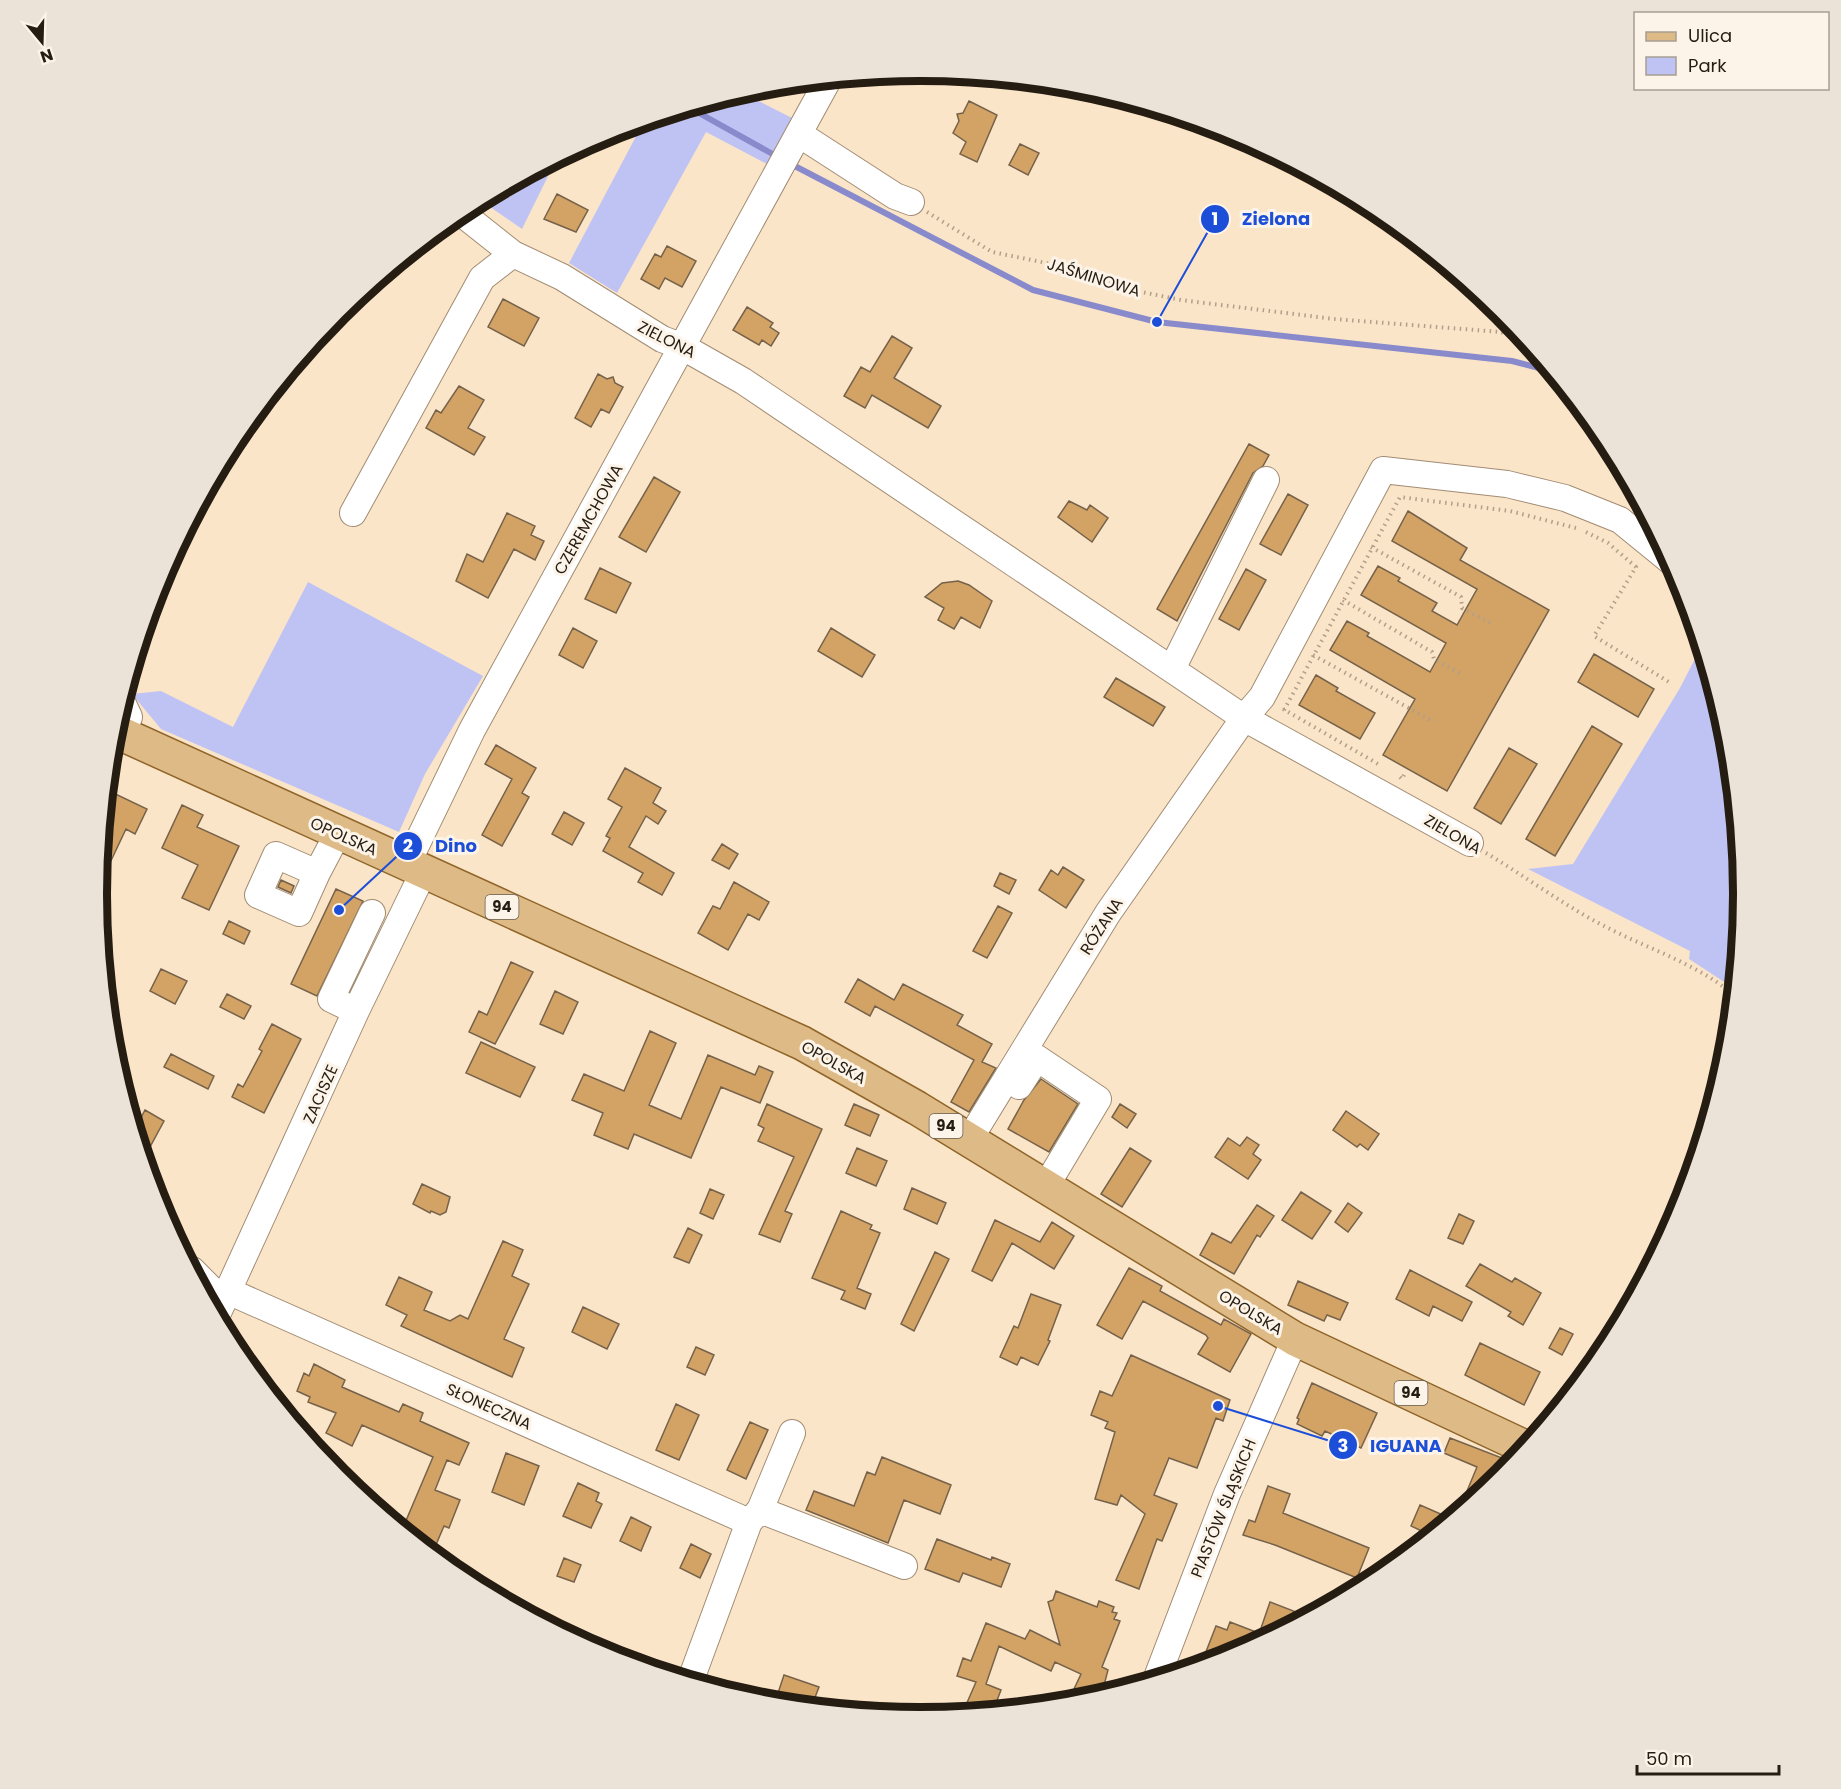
<svg xmlns="http://www.w3.org/2000/svg" width="1841" height="1789" font-family="Poppins,sans-serif">
  <style>
    .green { fill: #bfc3f4 }
    .lines { fill: none; stroke-linecap: round; stroke-linejoin: round }
    .stream { stroke: #888acb; stroke-width: 6 }
    .building { fill: #d2a365; stroke: #76624a; stroke-width: 1.5 }
    .minor-casing { stroke: #a18c73; stroke-width: 28 }
    .major-casing { stroke: #8f6529; stroke-width: 36 }
    .path { stroke: #b09f89; stroke-width: 4; stroke-dasharray: 1.5 4.5; stroke-linecap: butt }
    .minor { stroke: #fff; stroke-width: 26 }
    .major { stroke: #deba86; stroke-width: 33 }
    .labels { text-anchor: middle; stroke-width: 6; stroke-linejoin: round; paint-order: stroke }
    .shield { fill: #fdf4e9; stroke: #665d52; stroke-width: 1.5 }
    .shield-label { font-size: 15px; font-weight: bold; fill: #251c12 }
    .street-label { font-size: 16px; fill: #251c12; stroke: #fdf4e9 }
    .rim { fill: none; stroke: #251c12; stroke-width: 8 }
    .leader { fill: none; stroke: #1d4ed8; stroke-width: 2 }
    .callout-dot { fill: #1d4ed8; stroke: #fdf4e9; stroke-width: 2 }
    .mark-label { font-size: 18px; text-anchor: middle; font-weight: bold; fill: #fff }
    .callout-label { font-size: 18px; text-anchor: middle; font-weight: bold; fill: #1d4ed8; stroke: #fdf4e9; stroke-width: 6; stroke-linejoin: round; paint-order: stroke }
  </style>
  <rect width="100%" height="100%" fill="#fbe5c9"/>
  <path class="green" d="M741,92L794,119L767,164L706,132L617,293L569,263L642,125L639,123Z
    M556,160L522,229L480,200Z
    M308,582L483,676L425,774L399,832L161,729L132,694L161,691L233,727Z
    M1702,645L1729,734L1744,895L1735,989L1689,959L1690,951L1528,869L1573,864L1680,688Z"/>
  <g class="lines">
    <path class="stream" d="M690,108L778,157
      M789,163L1033,290L1157,322L1512,361L1551,371"/>
  </g>
  <path class="building" d="M969,101L997,115L977,162L960,154L966,142L953,133L959,121L957,114L963,113Z
    M1020,144L1039,153L1028,175L1009,165Z
    M557,194L588,210L576,232L544,219Z
    M667,246L696,261L682,287L665,278L659,289L641,279L655,254L661,257Z
    M503,299L539,318L524,346L488,327Z
    M747,307L773,323L770,327L779,333L771,346L762,340L759,345L733,330Z
    M892,336L912,348L894,378L941,406L928,428L872,395L865,408L844,396L861,367L870,372Z
    M598,374L607,379L613,377L615,383L623,387L609,413L601,409L591,427L575,418Z
    M459,386L484,400L468,428L485,437L474,455L426,428L436,410L441,413Z
    M1249,444L1269,455L1263,466L1253,473L1177,621L1157,609Z
    M654,477L680,492L646,552L619,537Z
    M1288,494L1308,505L1281,555L1260,544Z
    M1069,501L1087,510L1090,505L1108,518L1092,542L1058,517Z
    M1408,511L1467,548L1460,560L1549,610L1447,791L1383,755L1415,699L1330,650L1347,621L1369,633L1367,636L1430,672L1446,643L1361,595L1378,566L1400,578L1398,581L1437,603L1432,611L1457,625L1477,589L1392,541Z
    M507,513L535,526L531,535L544,541L535,560L514,549L488,598L456,581L467,554L483,562Z
    M600,568L631,583L616,613L585,599Z
    M1246,569L1266,580L1239,630L1219,619Z
    M958,581L969,585L992,601L980,628L961,617L954,629L938,620L944,608L925,597L942,583Z
    M573,628L597,641L583,668L559,655Z
    M831,628L875,655L862,677L818,651Z
    M1594,654L1654,689L1638,717L1578,682Z
    M1316,675L1338,688L1336,691L1375,713L1360,739L1299,705Z
    M1116,678L1165,707L1153,726L1104,697Z
    M1592,726L1622,744L1555,856L1526,839Z
    M496,745L536,768L522,793L529,797L502,846L482,835L512,779L485,764Z
    M1509,748L1537,764L1501,824L1474,808Z
    M625,768L661,788L653,803L666,811L658,824L646,816L629,847L674,873L662,895L638,882L643,873L603,851L610,838L606,836L622,807L608,799Z
    M107,790L147,809L135,834L126,829L99,886Z
    M182,805L203,815L197,827L239,846L209,910L182,898L198,865L162,848Z
    M564,812L584,823L572,845L552,834Z
    M722,844L738,854L729,869L712,860Z
    M1063,867L1084,880L1066,908L1039,890L1051,870L1058,875Z
    M1000,873L1016,880L1009,894L994,886Z
    M281,880L294,886L291,893L278,887Z
    M734,882L769,902L759,920L748,914L728,950L698,933L713,906L720,909Z
    M336,889L363,901L317,996L291,984Z
    M998,906L1012,913L987,958L973,951Z
    M229,921L250,931L244,944L223,934Z
    M511,962L533,972L495,1044L469,1032L479,1011L487,1015Z
    M161,969L187,981L175,1004L150,991Z
    M858,979L894,1000L903,984L963,1015L957,1025L992,1044L982,1062L996,1068L969,1112L951,1102L974,1060L875,1006L870,1016L845,1002Z
    M555,991L578,1002L563,1034L540,1024Z
    M227,994L251,1006L244,1019L220,1007Z
    M272,1024L301,1039L264,1113L232,1097L238,1084L243,1087L262,1051L259,1049Z
    M650,1031L676,1043L649,1105L681,1119L708,1055L755,1075L759,1066L773,1072L760,1103L721,1087L691,1158L634,1134L628,1149L594,1135L603,1113L572,1100L584,1074L624,1091Z
    M481,1042L535,1067L520,1097L466,1073Z
    M171,1054L214,1076L208,1089L164,1067Z
    M1041,1079L1078,1104L1049,1152L1008,1129L1024,1100Z
    M767,1104L822,1129L785,1211L792,1214L780,1242L759,1234L794,1157L758,1141L764,1128L758,1125Z
    M854,1104L879,1115L870,1136L845,1125Z
    M1120,1104L1136,1114L1127,1128L1112,1117Z
    M145,1110L164,1121L144,1158L135,1129Z
    M1346,1111L1379,1134L1368,1150L1360,1144L1357,1147L1333,1130Z
    M1247,1137L1259,1145L1253,1154L1261,1160L1248,1179L1215,1157L1228,1138L1240,1146Z
    M857,1148L887,1161L876,1186L846,1173Z
    M1130,1148L1151,1161L1122,1207L1101,1194Z
    M422,1184L450,1197L446,1212L440,1215L431,1211L430,1213L413,1204Z
    M912,1188L946,1203L937,1224L904,1209Z
    M710,1189L724,1195L713,1219L700,1213Z
    M1301,1192L1331,1211L1312,1239L1282,1220Z
    M1348,1203L1362,1213L1348,1232L1335,1222Z
    M1257,1205L1274,1216L1260,1237L1257,1235L1234,1274L1200,1255L1212,1233L1231,1243Z
    M841,1211L872,1225L870,1229L880,1233L857,1288L871,1294L865,1309L841,1299L845,1291L812,1278Z
    M1459,1214L1474,1221L1463,1244L1448,1238Z
    M995,1220L1040,1242L1052,1222L1074,1236L1054,1269L1012,1243L992,1281L972,1271Z
    M688,1228L702,1235L689,1263L674,1257Z
    M503,1241L523,1250L512,1276L529,1284L504,1339L524,1348L512,1377L401,1326L407,1315L386,1305L399,1277L432,1292L424,1310L450,1321L460,1315L468,1319Z
    M935,1252L949,1259L914,1331L901,1324Z
    M1480,1264L1512,1282L1515,1278L1541,1293L1523,1325L1508,1316L1511,1312L1466,1286Z
    M1129,1268L1162,1286L1160,1291L1221,1325L1224,1319L1251,1334L1230,1372L1198,1354L1208,1338L1206,1335L1143,1301L1122,1339L1097,1325Z
    M1410,1270L1472,1302L1462,1321L1433,1306L1429,1316L1396,1299Z
    M1298,1281L1348,1303L1340,1320L1327,1315L1324,1321L1288,1305Z
    M1031,1294L1061,1305L1048,1340L1050,1341L1038,1365L1021,1357L1017,1365L1000,1357L1014,1326L1018,1328Z
    M583,1307L619,1324L607,1349L572,1332Z
    M1560,1328L1573,1334L1562,1355L1549,1348Z
    M1480,1343L1540,1372L1524,1405L1465,1375Z
    M696,1347L714,1355L705,1375L687,1367Z
    M1131,1355L1230,1400L1223,1421L1216,1418L1197,1468L1169,1458L1154,1495L1177,1504L1162,1541L1157,1539L1139,1589L1116,1580L1145,1514L1121,1495L1117,1505L1095,1499L1115,1432L1105,1428L1108,1422L1091,1415L1100,1391L1112,1396Z
    M314,1364L345,1380L342,1387L399,1412L403,1404L423,1413L420,1421L469,1443L459,1465L447,1460L435,1490L460,1500L449,1528L444,1526L432,1554L402,1530L433,1457L362,1425L352,1446L326,1433L336,1413L308,1402L310,1397L297,1391L304,1373L309,1376Z
    M1312,1383L1377,1413L1361,1448L1325,1431L1322,1436L1297,1424L1299,1419L1297,1418Z
    M676,1404L699,1415L679,1460L656,1450Z
    M750,1422L768,1430L746,1479L727,1470Z
    M1450,1438L1515,1463L1503,1477L1457,1515L1477,1467L1444,1453Z
    M506,1453L539,1466L524,1505L492,1492Z
    M882,1457L951,1485L940,1514L904,1500L888,1543L806,1510L814,1491L854,1506L867,1472L875,1475Z
    M578,1483L599,1493L596,1501L602,1504L591,1528L563,1516Z
    M1268,1486L1290,1494L1283,1513L1369,1548L1357,1578L1275,1545L1243,1535L1249,1520L1255,1522Z
    M1420,1505L1452,1519L1432,1536L1411,1526Z
    M631,1517L651,1527L641,1551L620,1541Z
    M937,1539L991,1560L992,1557L1010,1564L1001,1587L963,1573L959,1582L925,1569Z
    M691,1544L711,1554L700,1578L680,1568Z
    M564,1558L581,1565L574,1582L557,1576Z
    M1056,1591L1097,1607L1099,1601L1114,1607L1112,1612L1117,1613L1114,1619L1120,1621L1102,1667L1108,1670L1101,1697L1067,1704L1081,1674L1055,1662L1051,1671L999,1646L986,1684L1001,1690L993,1711L983,1712L966,1705L976,1682L957,1676L963,1658L971,1661L986,1623L1025,1639L1030,1630L1060,1645L1048,1602L1053,1600Z
    M1270,1602L1309,1617L1273,1636L1260,1631Z
    M1230,1622L1261,1634L1256,1645L1236,1656L1200,1667L1216,1626L1227,1630Z
    M784,1675L819,1687L811,1708L777,1696Z"/>
  <g class="lines">
    <g class="minor-casing">
      <path id="minor" d="M799,134L895,196L911,202
        M460,212L513,254L562,277L662,339L683,347L743,381L1244,718L1470,843
        M353,513L482,278L513,254
        M1172,669L1266,480
        M122,702L129,717L123,735
        M276,855L317,873L299,913L258,895Z
        M407,864L472,730L828,80
        M317,873L338,833
        M356,1011L331,999L372,913
        M1019,1086L1037,1058L1098,1099L1046,1186
        M969,1140L1108,913L1244,718L1262,697L1383,470L1507,484L1565,498L1620,520L1674,564
        M192,1270L223,1301
        M228,1291L749,1522
        M216,1317L356,1011L424,871
        M760,1510L904,1566
        M1156,1680L1227,1494L1295,1339
        M690,1682L749,1522L760,1510L792,1433"/>
    </g>
    <g class="major-casing">
      <path id="major" d="M113,730L802,1043L917,1108L1295,1339L1527,1448"/>
    </g>
    <path class="path" d="M927,212L992,252L1076,269L1142,292L1181,300L1334,319L1501,332L1529,343
      M1586,532L1608,543L1636,567L1594,636L1669,682
      M1371,547L1461,597L1462,608L1490,623
      M1343,600L1432,652L1434,659L1461,674
      M1313,655L1434,722
      M1283,709L1378,764
      M1284,710L1400,497L1510,511L1576,528
      M1400,777L1402,779L1406,771
      M1486,853C1528,878 1569,909 1612,930C1654,951 1699,965 1735,996"/>
    <use href="#minor" class="minor"/>
    <use href="#major" class="major"/>
  </g>
  <g class="labels">
    <g class="shield">
      <rect x="485.5" y="895" width="33" height="24" rx="4.5"/>
      <rect x="929.5" y="1114" width="33" height="24" rx="4.5"/>
      <rect x="1394.5" y="1381" width="33" height="24" rx="4.5"/>
    </g>
    <g class="shield-label">
      <text x="502" y="912">94</text>
      <text x="946" y="1131">94</text>
      <text x="1411" y="1398">94</text>
    </g>
    <g class="street-label">
      <text transform="translate(1094 277) rotate(17)" y="6">JAŚMINOWA</text>
      <text transform="translate(667 339) rotate(27)" y="6">ZIELONA</text>
      <text transform="translate(588 519) rotate(-61)" y="6">CZEREMCHOWA</text>
      <text transform="translate(1453 834) rotate(30)" y="6">ZIELONA</text>
      <text transform="translate(344 836) rotate(24)" y="6">OPOLSKA</text>
      <text transform="translate(1101 926) rotate(-57)" y="6">RÓŻANA</text>
      <text transform="translate(834 1062) rotate(29)" y="6">OPOLSKA</text>
      <text transform="translate(320 1094) rotate(-66)" y="6">ZACISZE</text>
      <text transform="translate(1251 1312) rotate(31)" y="6">OPOLSKA</text>
      <text transform="translate(489 1406) rotate(24)" y="6">SŁONECZNA</text>
      <text transform="translate(1223 1508) rotate(-68)" y="6">PIASTÓW ŚLĄSKICH</text>
    </g>
  </g>
  <path d="M0 0H1841V1789H0ZM107 894a813 813 0 1 1 1626 0a813 813 0 1 1-1626 0Z" fill="#ece3d8" fill-rule="evenodd"/>
  <path class="rim" d="M107 894a813 813 0 1 1 1626 0a813 813 0 1 1-1626 0Z"/>
  <path class="leader" d="M1157 322L1215 219M339 910L408 846M1218 1406L1343 1445"/>
  <g class="callout-dot">
    <circle cx="1157" cy="322" r="6"/>
    <circle cx="339" cy="910" r="6"/>
    <circle cx="1218" cy="1406" r="6"/>
    <circle cx="1215" cy="219" r="15"/>
    <circle cx="408" cy="846" r="15"/>
    <circle cx="1343" cy="1445" r="15"/>
  </g>
  <g class="mark-label">
    <text x="1215" y="225">1</text>
    <text x="408" y="852">2</text>
    <text x="1343" y="1452">3</text>
  </g>
  <g class="callout-label">
    <text x="1276" y="225">Zielona</text>
    <text x="456" y="852">Dino</text>
    <text x="1406" y="1452">IGUANA</text>
  </g>
  <rect x="1634" y="12" width="195" height="78" fill="#fdf4e9" stroke="#a79e93" stroke-width="1.5"/>
  <rect x="1646" y="32" width="30" height="9" fill="#deba86" stroke="#a79e93" stroke-width="1.5"/>
  <text x="1688" y="42" font-size="18" fill="#251c12">Ulica</text>
  <rect x="1646" y="57" width="30" height="18" fill="#bfc3f4" stroke="#a79e93" stroke-width="1.5"/>
  <text x="1688" y="72" font-size="18" fill="#251c12">Park</text>
  <g transform="translate(42 42) rotate(161)" stroke="#fdf4e9" stroke-width="4.5" paint-order="stroke">
  <path d="M0-4.5L10 22L0 15L-10 22Z" fill="#251c12"/>
  <text y="-9" font-size="16" font-weight="bold" text-anchor="middle" fill="#251c12">N</text>
  </g>
  <path d="M1637 1765v9h142v-9" fill="none" stroke="#251c12" stroke-width="3"/>
  <text x="1646" y="1765" font-size="18" fill="#251c12" stroke="#fdf4e9" stroke-width="4.5" paint-order="stroke">50 m</text>
</svg>
